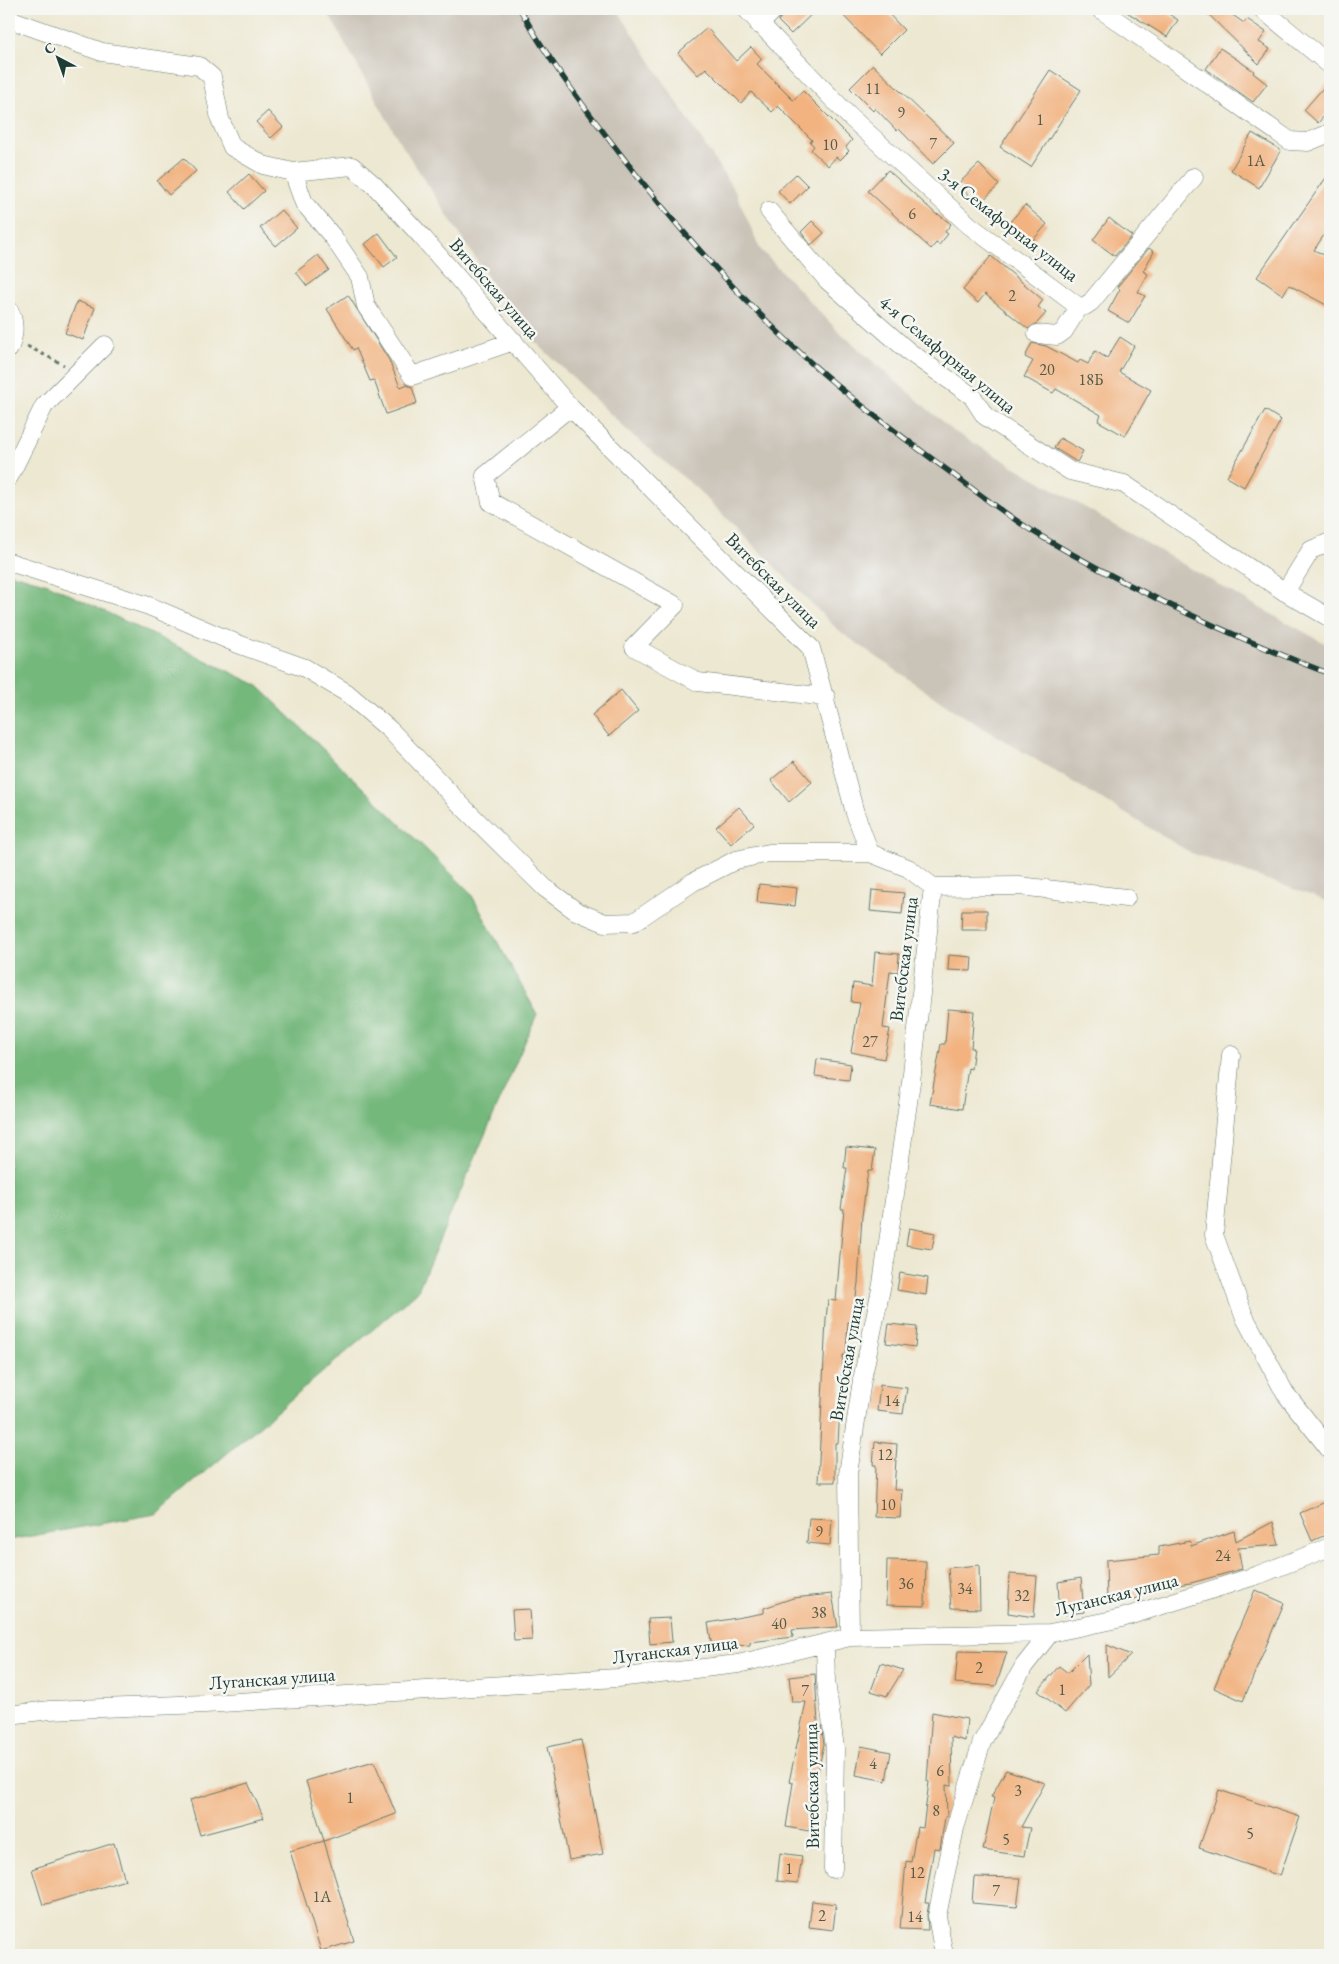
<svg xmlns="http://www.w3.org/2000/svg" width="1339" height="1964" font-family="'EB Garamond',serif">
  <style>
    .industrial { fill: #cac3b8 }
    .forest { fill: #75b87b; stroke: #4a7a58 }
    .building { fill: #f2b380 }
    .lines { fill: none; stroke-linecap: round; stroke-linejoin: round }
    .minor-casing { stroke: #67796b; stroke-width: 19 }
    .path { stroke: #67796b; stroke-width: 3; stroke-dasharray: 4 4; stroke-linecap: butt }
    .minor { stroke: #fff; stroke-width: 18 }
    .rail-casing { stroke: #1f3d34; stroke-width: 5.5 }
    .rail { stroke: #f6f6f2; stroke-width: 4; stroke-dasharray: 11; stroke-linecap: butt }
    .labels { text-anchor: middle; stroke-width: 5; stroke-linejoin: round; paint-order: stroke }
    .number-label { font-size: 16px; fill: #545a47 }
    .street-label { font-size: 19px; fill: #1f3d34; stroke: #f6f6f2 }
  </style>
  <rect width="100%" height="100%" fill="#f6f6f2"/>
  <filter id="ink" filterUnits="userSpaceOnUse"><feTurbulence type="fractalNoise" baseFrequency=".02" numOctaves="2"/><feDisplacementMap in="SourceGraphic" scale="10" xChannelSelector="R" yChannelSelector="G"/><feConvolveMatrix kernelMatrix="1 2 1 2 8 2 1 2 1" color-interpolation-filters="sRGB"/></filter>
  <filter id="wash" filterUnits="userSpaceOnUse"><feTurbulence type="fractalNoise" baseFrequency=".0096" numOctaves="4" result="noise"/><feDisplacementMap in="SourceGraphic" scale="20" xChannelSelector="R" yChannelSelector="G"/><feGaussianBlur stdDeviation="1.12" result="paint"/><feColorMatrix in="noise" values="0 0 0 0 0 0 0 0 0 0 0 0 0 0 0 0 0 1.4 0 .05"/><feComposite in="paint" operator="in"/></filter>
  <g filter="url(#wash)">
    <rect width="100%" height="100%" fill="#ede8d1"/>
    <path class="industrial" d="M326,9H617L736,193L760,249L836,329L953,431L1231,592L1330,646V902L1191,853L950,708L838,630L695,487L630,433L520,327L398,139Z"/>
    <path class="forest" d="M9,573L48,584L257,685L470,892L537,1014L417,1292L156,1514L9,1540Z"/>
    <g id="blocks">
      <path class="building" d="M787,9H817L791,34L778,21Z
        M837,9H884L904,30L880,54Z
        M1122,9H1161L1178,20L1167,37Z
        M1203,9H1224L1244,23L1247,19L1266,32L1259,42L1270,49L1259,64Z
        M707,28L736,61L751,47L762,59L757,64L793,100L803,91L852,140L846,147L849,151L840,160L836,157L828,166L811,150L814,146L810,142L812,140L778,106L772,112L751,92L741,103L706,68L698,75L678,53Z
        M1220,48L1254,71L1253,73L1267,84L1253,102L1206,69Z
        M873,65L954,143L933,164L899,129L897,131L875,108L873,111L850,88Z
        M1050,70L1081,90L1031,167L1000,147Z
        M1330,80V109L1318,123L1304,110Z
        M268,111L283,127L271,138L256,122Z
        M1252,133L1281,150L1259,188L1231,170Z
        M184,158L196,171L169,195L157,181Z
        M979,164L999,185L978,205L958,184Z
        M888,170L937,215L938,214L951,224L945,232L948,234L939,245L936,243L931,249L868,191Z
        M1330,172V226L1314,250L1330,258V307L1289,285L1283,295L1257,277Z
        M249,174L264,191L244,209L229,192Z
        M796,174L808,186L790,204L778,191Z
        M1025,205L1047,224L1028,246L1006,226Z
        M281,210L297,228L276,246L260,228Z
        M1109,218L1132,236L1115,256L1093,240Z
        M812,221L824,233L811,245L801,232Z
        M379,233L397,257L384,267L365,244Z
        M1149,248L1154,252L1143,271L1148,274L1138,292L1145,296L1129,323L1108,311L1120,289L1117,287Z
        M318,255L329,270L307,286L296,272Z
        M991,256L1043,300L1038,307L1046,313L1037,323L1028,329L985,294L978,303L963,290Z
        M348,295L389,360L400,387L406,385L412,387L417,403L386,414L374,380L370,381L356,348L353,350L327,309Z
        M77,301L95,308L83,340L65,333Z
        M1120,337L1134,346L1119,372L1151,390L1125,436L1098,421L1101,415L1056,389L1053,393L1024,377L1033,361L1025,357L1032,343L1046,346L1078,363L1080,360L1088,364L1095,351L1107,358Z
        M1265,410L1281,420L1244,487L1227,477Z
        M1060,438L1083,451L1077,462L1054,448Z
        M621,690L638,711L609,736L592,715Z
        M794,761L812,782L789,802L771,780Z
        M739,807L754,824L731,844L716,827Z
        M759,884L797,888L795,906L757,902Z
        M872,890L904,893L902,914L870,911Z
        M962,910H987V930H961Z
        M875,952L899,954L898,972L890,971L883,1028L890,1029L884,1059L851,1052L860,1003L851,1002L853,983L872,986Z
        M949,955L972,957L971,971L948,970Z
        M948,1009L974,1011L971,1048H974L971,1069L968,1068L962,1109L930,1104L941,1044H945Z
        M817,1059L851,1064L849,1080L815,1076Z
        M846,1147L875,1150L872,1171L868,1170L862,1216L858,1283L852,1322H848L846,1355H843L838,1443H835V1482H818L826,1319L828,1300L836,1301L844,1209H841L847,1168H844Z
        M909,1228L935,1233L932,1249L906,1245Z
        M900,1273L928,1278L926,1295L897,1290Z
        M889,1324L917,1327L915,1347L886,1343Z
        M880,1385L907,1388L903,1414L877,1411Z
        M875,1442L897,1444L894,1490H902L900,1518L874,1517L876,1465H873Z
        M1330,1500V1533L1312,1541L1300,1513Z
        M809,1518L832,1519L830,1545L807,1543Z
        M1273,1522L1279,1545L1238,1548L1242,1569L1191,1583L1140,1590L1141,1598L1107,1602L1106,1560L1159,1555V1547L1190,1541L1191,1546L1234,1531L1236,1541Z
        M887,1560L926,1561L925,1606L886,1605Z
        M979,1565L980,1609L951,1608L948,1568Z
        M1010,1574L1037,1576L1034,1617L1008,1613Z
        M1081,1578L1084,1612L1060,1615L1058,1582Z
        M1255,1590L1284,1603L1243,1701L1214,1688Z
        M832,1594L838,1627L792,1630L793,1637L750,1642V1645L712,1647L708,1623L764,1613V1608L793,1598Z
        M530,1609L532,1640L514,1641L512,1610Z
        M670,1618L672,1642L650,1644L648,1619Z
        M1107,1645L1131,1655L1108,1677Z
        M958,1651L1007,1652L996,1686L955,1683Z
        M1087,1654L1089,1685L1065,1713L1038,1691L1059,1666L1068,1673Z
        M881,1663L903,1670L887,1696L871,1691Z
        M815,1674L818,1724L821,1725L824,1744L811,1803L814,1804L809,1831L786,1827L793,1783L789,1782L806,1702H792L789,1677Z
        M932,1712L967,1719L965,1741L951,1737L952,1786L946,1785L947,1817H945L940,1849L934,1848L925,1903H929L927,1914L928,1930L900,1929L906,1861L911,1862L917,1827L923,1828L929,1782L927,1781Z
        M581,1740L603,1854L569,1860L547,1747Z
        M861,1746L891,1752L886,1781L856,1775Z
        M374,1761L396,1814L324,1841L306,1781Z
        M1006,1770L1045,1783L1021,1827L1030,1828L1024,1856L983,1850L994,1798L991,1797Z
        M248,1783L264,1818L200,1835L190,1800Z
        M1219,1790L1300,1817L1280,1876L1199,1848Z
        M324,1841L354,1941L321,1951L290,1851Z
        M114,1843L125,1880L43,1905L32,1869Z
        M780,1853L802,1856L798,1883L777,1881Z
        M974,1877L1021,1878L1017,1907L972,1903Z
        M812,1901L836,1904L833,1930L809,1927Z"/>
    </g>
  </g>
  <g filter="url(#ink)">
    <use href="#blocks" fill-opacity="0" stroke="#67796b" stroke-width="1"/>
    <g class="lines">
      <g class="minor-casing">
        <path id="minor" d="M746,9L848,115L969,225L1079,307L1085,306L1091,302L1194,177
          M1100,9L1290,141L1308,142L1330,133
          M1262,9L1330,65
          M9,19L102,52L199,66L212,77L220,119L232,147L263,165L293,172L352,166L374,185L423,238L570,407L811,648L855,813L870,853L908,868L933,887
          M759,25L775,9
          M293,172L304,203L333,237L360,277L366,306L412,376L514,341
          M769,211L827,280L908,351L972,396L985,416L1070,471L1124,484L1285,592L1330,618
          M9,310C16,323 15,335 9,349
          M1037,334L1057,336L1064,331L1079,307
          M570,407L485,476L491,502L675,605L634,647L698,682L826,697
          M9,477L44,406L105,345
          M9,562L149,606L238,644L305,668L347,693L390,730L461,805L545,888L576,911L605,923L634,922L693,882L736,860L769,853H870
          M1285,592L1311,550L1330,542
          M933,887L1019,886L1126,898
          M1231,1055L1214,1235L1244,1316L1285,1393L1330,1450
          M850,1637L848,1474L862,1380L882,1284L911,1082L933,887
          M825,1643L826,1681L835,1748L833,1869
          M9,1715L50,1710L205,1704L617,1678L738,1664L850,1637L1050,1633L1122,1618L1258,1575L1330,1547
          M944,1955L937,1916L955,1828L982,1742L1024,1666L1050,1633"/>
      </g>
      <path class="path" d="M27,346L64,365"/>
      <use href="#minor" class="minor"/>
      <g class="rail-casing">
        <path id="rail" d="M520,9C546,56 578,99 611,142C670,220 736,295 809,361C851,399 897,433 943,467C976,491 1009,518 1044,538C1136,592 1231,636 1330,674"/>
      </g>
      <use href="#rail" class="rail"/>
    </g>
  </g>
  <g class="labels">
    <g class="number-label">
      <text x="873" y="94">11</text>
      <text x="901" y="118">9</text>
      <text x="1040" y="125">1</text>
      <text x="933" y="149">7</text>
      <text x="830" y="150">10</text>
      <text x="1256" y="166">1А</text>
      <text x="912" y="219">6</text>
      <text x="1012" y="301">2</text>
      <text x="1047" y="375">20</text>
      <text x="1091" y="385">18Б</text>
      <text x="870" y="1047">27</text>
      <text x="892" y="1406">14</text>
      <text x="885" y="1460">12</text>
      <text x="888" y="1510">10</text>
      <text x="819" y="1537">9</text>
      <text x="1223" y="1561">24</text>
      <text x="906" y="1589">36</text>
      <text x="965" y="1594">34</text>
      <text x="1022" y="1601">32</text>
      <text x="819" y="1618">38</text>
      <text x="779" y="1629">40</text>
      <text x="979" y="1673">2</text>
      <text x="1062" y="1695">1</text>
      <text x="805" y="1696">7</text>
      <text x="873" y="1769">4</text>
      <text x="940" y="1776">6</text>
      <text x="1018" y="1796">3</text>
      <text x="350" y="1803">1</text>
      <text x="936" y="1816">8</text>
      <text x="1250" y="1839">5</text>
      <text x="1006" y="1845">5</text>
      <text x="789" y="1874">1</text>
      <text x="917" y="1878">12</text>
      <text x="996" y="1896">7</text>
      <text x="322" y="1902">1А</text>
      <text x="822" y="1921">2</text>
      <text x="915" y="1922">14</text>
    </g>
    <g class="street-label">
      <text transform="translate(1009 224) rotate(38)" y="7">3-я Семафорная улица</text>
      <text transform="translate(495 288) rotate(49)" y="7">Витебская улица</text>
      <text transform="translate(948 354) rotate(40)" y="7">4-я Семафорная улица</text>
      <text transform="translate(774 580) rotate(45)" y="7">Витебская улица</text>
      <text transform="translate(903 959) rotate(-83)" y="7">Витебская улица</text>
      <text transform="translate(846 1359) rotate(-80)" y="7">Витебская улица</text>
      <text transform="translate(1116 1594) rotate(-14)" y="7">Луганская улица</text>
      <text transform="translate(675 1649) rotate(-7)" y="7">Луганская улица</text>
      <text transform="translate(272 1678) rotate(-4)" y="7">Луганская улица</text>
      <text transform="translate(811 1786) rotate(-91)" y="7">Витебская улица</text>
    </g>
  </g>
  <rect width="1339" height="1964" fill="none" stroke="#f6f6f2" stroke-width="30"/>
  <g transform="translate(58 58) rotate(319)" stroke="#f6f6f2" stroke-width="4" paint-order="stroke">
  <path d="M0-4L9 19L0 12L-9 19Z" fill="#1f3d34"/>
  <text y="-8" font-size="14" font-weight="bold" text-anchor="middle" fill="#1f3d34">С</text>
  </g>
</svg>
